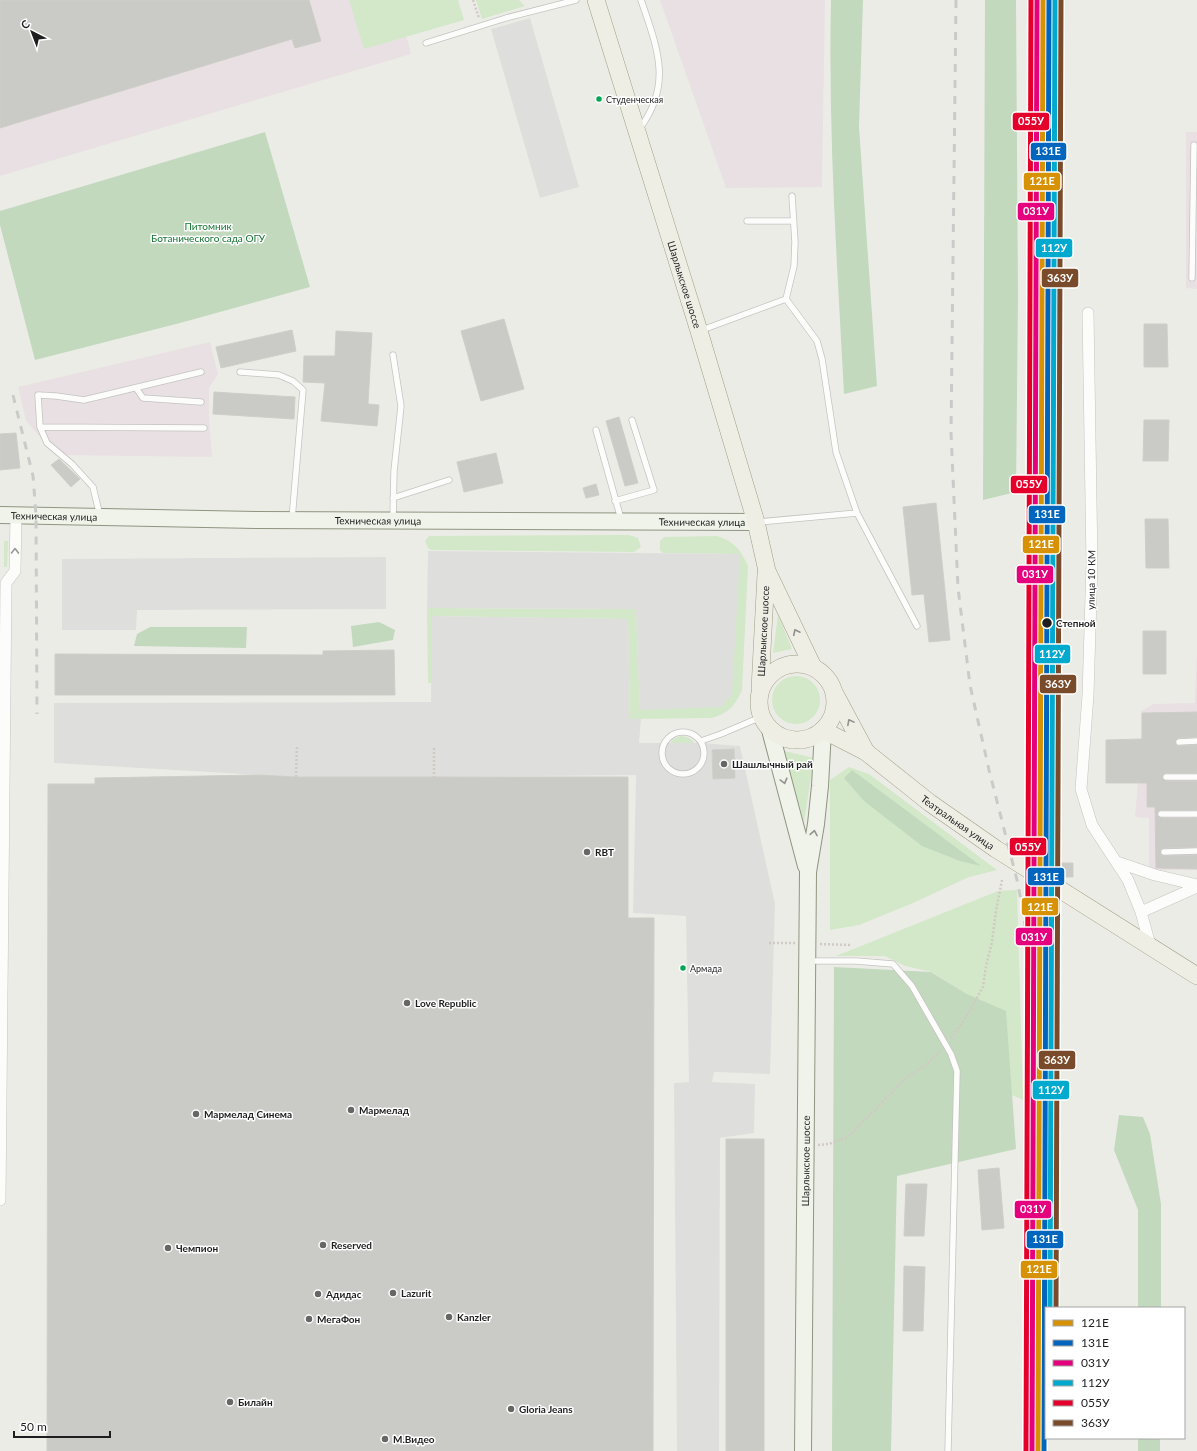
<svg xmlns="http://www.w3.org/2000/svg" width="1197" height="1451" font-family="Lato,sans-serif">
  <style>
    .industrial { fill: #e9e0e3 }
    .grass { fill: #d2e8c8 }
    .forest { fill: #c2d9be }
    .parking { fill: #dededc }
    .building { fill: #cacac6; stroke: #cfcec8 }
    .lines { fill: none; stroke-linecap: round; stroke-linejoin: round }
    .lane-casing { stroke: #c3c3c1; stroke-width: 7 }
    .street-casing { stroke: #c3c3c1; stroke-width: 12 }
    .secondary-casing { stroke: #8e9580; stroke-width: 18 }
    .primary-casing { stroke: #a09e85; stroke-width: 18 }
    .path { stroke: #d1c9c4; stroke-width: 2.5; stroke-dasharray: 2 2; stroke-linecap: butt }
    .lane { stroke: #fcfcfb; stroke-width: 5.5 }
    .street { stroke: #fcfcfb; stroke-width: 11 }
    .secondary { stroke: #f0f3ea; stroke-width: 16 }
    .primary { stroke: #efeee5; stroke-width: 17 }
    .rail { stroke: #cacac9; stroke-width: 3; stroke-dasharray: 8 8; stroke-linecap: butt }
    .rail-1-casing { stroke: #fff; stroke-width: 8 }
    .rail-2-casing { stroke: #fff; stroke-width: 8 }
    .rail-3-casing { stroke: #fff; stroke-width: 8 }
    .rail-4-casing { stroke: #fff; stroke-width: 8 }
    .rail-5-casing { stroke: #fff; stroke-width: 8 }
    .rail-6-casing { stroke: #fff; stroke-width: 8 }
    .rail-1 { stroke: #d69204; stroke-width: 5 }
    .rail-2 { stroke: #0065bd; stroke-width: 5 }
    .rail-3 { stroke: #e5007d; stroke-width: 5 }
    .rail-4 { stroke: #00a9ce; stroke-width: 5 }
    .rail-5 { stroke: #e4002b; stroke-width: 5 }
    .rail-6 { stroke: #7a4b2a; stroke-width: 5 }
    .oneway { stroke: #989898 }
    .oneway2 { stroke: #91908b }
    .oneway3 { stroke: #92938e }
    .bus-dot { fill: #00a651; stroke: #fff; stroke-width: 1.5 }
    .stop-dot { fill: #1e1e1e; stroke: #fff; stroke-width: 1.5 }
    .poi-dot { fill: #666664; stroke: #fff; stroke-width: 1.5 }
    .labels { text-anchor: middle; stroke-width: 3; stroke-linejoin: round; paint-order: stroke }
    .bus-label { font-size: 9px; fill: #1e1e1e; stroke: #fff; text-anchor: start }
    .park-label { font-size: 10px; fill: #147432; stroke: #fff }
    .street-label { font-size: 10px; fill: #1e1e1e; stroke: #fff }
    .stop-label { font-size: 10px; font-weight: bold; fill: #1e1e1e; stroke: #fff; text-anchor: start }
    .poi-label { font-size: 10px; font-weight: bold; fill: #1e1e1e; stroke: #fff; text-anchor: start }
    .line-badge { stroke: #fff; stroke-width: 1.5 }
    .badge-label { font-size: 11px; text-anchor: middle; font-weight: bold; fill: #fff }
  </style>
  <rect width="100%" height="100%" fill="#ecece7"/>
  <path class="industrial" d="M0,0H397L411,54L0,176Z
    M660,0H825L822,187L726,188Z
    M1186,132H1197V289L1186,288Z
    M210,342L218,374L209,388V419L212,457L56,455L26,421L18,387Z
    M1197,650V870H1149V818L1135,817L1141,748V711L1154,704L1195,703Z"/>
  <path class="grass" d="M349,0H458L464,20L364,49Z
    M476,0H519L525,6L482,19Z
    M629,535L638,538L641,547L634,552L431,550L428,548L425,541L429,536Z
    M717,536C735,542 740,549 748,566L742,690C734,707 730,712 712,718L630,719L628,619L432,616V683H428L427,608L636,609L640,710L740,554L663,553L660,550V541L664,537Z
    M4,541H8L7,567H4Z
    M778,615L792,649L773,653Z
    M772 700a24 24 0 1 1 48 0a24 24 0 1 1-48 0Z
    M681,736C691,737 695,741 698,751L668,746L673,739Z
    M784,751L814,758L804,822Z
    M849,767L869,774L997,870L969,877L913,903L859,925L830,930V780Z
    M1017,890L1023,1100L1012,1095L1005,1011L967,994L932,972L905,966L885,956H836L998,891Z"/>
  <path class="forest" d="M831,0H863L859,127L877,386L844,394C837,263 828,131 831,0Z
    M985,0H1016L1018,296L1016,492L983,500Z
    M265,132L310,287L180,323L35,360L0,225V211Z
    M379,622L395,630L393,640L353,647L351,626Z
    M150,627H247L246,648L134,646L137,634Z
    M852,770L981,866L960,861L922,846L864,801L844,778Z
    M834,967L931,972L967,994L1006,1011L1016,1149L897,1176L891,1451H832Z
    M1119,1115L1143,1117L1150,1134L1161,1204V1308H1138V1210L1114,1150Z
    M1138,1438H1160V1451H1138Z"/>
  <path class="parking" d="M530,18L579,187L540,198L491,29Z
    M428,551L740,554L732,694L721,707L640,710L636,609L427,608Z
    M386,557V609L137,610L136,630H62V559Z
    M432,616L628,619L630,719H641L639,743H702L740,746L775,904L770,1074L714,1072L712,1082L755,1084L754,1133L720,1138L719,1451H677L674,1083L689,1082L686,916L633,913L636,775L444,777H296L54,763V703L431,702Z"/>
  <path class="building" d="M0,0H309L321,41L295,48L292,39L0,128Z
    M504,319L524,389L481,401L461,331Z
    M1144,324H1167L1168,367H1144Z
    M292,330L296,351L221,368L216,347Z
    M336,331L372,333L368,404L379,405L377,426L321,421L325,383L303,382L304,356H335Z
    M214,392L295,397L294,419L213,414Z
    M619,417L638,483L625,486L606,421Z
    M1144,420H1169L1168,461H1143Z
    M16,433L20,468L0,470V434Z
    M496,453L503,483L464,492L457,462Z
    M59,459L80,479L71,487L51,465Z
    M596,484L599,495L586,498L583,488Z
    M936,503L950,640L929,642L924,594L912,595L903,507Z
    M1145,519H1168L1169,568H1146Z
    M1143,631H1166V674H1143Z
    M394,650L395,695H55V654L323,655V651Z
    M1197,712V737L1178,738L1175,742L1176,745L1179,746L1197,745V773H1166L1164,774L1162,777L1163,779L1166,781H1197V810H1161L1159,811L1157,814L1158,816L1161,818H1197V847L1164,848L1161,849L1160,852L1161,855L1164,856L1197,855V869L1157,868H1156L1155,807H1147V783H1106V740L1142,739V713Z
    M734,749L735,778L713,779L712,750Z
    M259,775L296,777H628V918H654L653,1451H47L48,784H95V778Z
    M1058,863H1073V877H1058Z
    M726,1139H764V1451H726Z
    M999,1168L1004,1228L982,1230L978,1170Z
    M906,1184H927L924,1236H904Z
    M904,1266L925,1267L923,1331H903Z"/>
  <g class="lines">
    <g class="lane-casing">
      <path id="lane" d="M426,43L506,18L576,0
        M640,128C673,84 657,47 641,0
        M747,221H793
        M1192,278L1194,145
        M786,299L817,341L822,359L836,452L857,513L917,626
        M702,330L786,299L794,266L795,242L792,196
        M393,355L401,406L394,471L393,519
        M240,372L279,375L293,381L303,390L292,519
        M136,388L143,398L201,402
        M40,427L38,395L56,396L84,400L201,372
        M596,430L621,519
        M393,498L449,480
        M615,501L654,490L632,420
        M100,516L93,487L72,464L47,443L40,427L204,428
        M758,522L857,513
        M662 753a21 21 0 1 1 42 0a21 21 0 1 1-42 0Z
        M701,741L721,734L761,717
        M1179,742L1197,741
        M1166,777H1197
        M1161,814H1197
        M1164,852L1197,851
        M809,961H856L893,964L912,986L951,1054L957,1071L948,1451"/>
    </g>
    <g class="street-casing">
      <path id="street" d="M1088,313L1092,563L1088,695L1081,789L1092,825L1128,880L1141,912L1150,945
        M1117,862L1155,875L1197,885
        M1141,912L1197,887
        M0,1200L6,583L15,571L16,515"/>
    </g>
    <g class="secondary-casing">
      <g id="secondary">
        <path id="s1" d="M0,515L259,520L756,522"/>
        <path d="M770,730L806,866"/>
        <path id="s2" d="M803,1451L808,872L816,824L820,786L823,730"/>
      </g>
    </g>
    <g class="primary-casing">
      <g id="primary">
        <path id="s3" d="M596,0L699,331L756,522L767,571L813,667"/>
        <circle cx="797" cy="702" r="38"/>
        <path id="s4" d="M760,689L766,574"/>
        <path d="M835,694L866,752"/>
        <path id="s5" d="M823,730L866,752L930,803L996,849L1197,976"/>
      </g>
    </g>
    <path class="path" d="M473,0L479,18
      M296,777L297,745
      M434,778V746
      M769,943H795
      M820,944L850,945
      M951,1039L969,1012L983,987L986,966L992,942L996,911L1002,880
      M818,1145L829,1144L848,1137L907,1077L926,1065L940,1051"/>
    <use href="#lane" class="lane"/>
    <use href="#street" class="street"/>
    <use href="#secondary" class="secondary"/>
    <use href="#primary" class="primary"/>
    <path class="rail" d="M956,0L951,433L958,588L970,685L989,770L1017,880L1024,916L1031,1006L1030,1451
      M13,395L33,476L36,515L37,714"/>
    <g class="rail-1-casing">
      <path id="rail-1" d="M1038,1451L1043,0"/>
    </g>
    <g class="rail-2-casing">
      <path id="rail-2" d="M1044,1451L1049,0"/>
    </g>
    <g class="rail-3-casing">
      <path id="rail-3" d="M1032,1451L1037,0"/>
    </g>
    <g class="rail-4-casing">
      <path id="rail-4" d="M1050,1308L1055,0"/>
    </g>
    <g class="rail-5-casing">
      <path id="rail-5" d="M1026,1451L1031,0"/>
    </g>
    <g class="rail-6-casing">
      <path id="rail-6" d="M1056,1308L1061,0"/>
    </g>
    <use href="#rail-1" class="rail-1"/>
    <use href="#rail-2" class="rail-2"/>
    <use href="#rail-3" class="rail-3"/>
    <use href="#rail-4" class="rail-4"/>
    <use href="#rail-5" class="rail-5"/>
    <use href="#rail-6" class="rail-6"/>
  </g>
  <defs><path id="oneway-chevron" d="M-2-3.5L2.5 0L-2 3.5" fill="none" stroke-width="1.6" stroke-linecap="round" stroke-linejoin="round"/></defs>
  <use class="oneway" href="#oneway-chevron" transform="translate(15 551) rotate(-89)"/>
  <g class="oneway2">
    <use href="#oneway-chevron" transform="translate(796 632) rotate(-116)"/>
    <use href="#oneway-chevron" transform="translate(850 722) rotate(-118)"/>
  </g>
  <g class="oneway3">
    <use href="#oneway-chevron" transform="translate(784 781) rotate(75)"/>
    <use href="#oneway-chevron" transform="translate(814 833) rotate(-80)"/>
  </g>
  <g class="bus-dot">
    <circle cx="599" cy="99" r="3.5"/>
    <circle cx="683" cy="968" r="3.5"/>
  </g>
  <circle class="stop-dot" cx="1047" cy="623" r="5.5"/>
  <g class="poi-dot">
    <circle cx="724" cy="764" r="4"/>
    <circle cx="587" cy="852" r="4"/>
    <circle cx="407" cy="1003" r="4"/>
    <circle cx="351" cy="1110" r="4"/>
    <circle cx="196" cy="1114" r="4"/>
    <circle cx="323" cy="1245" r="4"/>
    <circle cx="168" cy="1248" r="4"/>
    <circle cx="393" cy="1293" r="4"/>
    <circle cx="318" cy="1294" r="4"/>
    <circle cx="449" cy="1317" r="4"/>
    <circle cx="309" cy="1319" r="4"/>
    <circle cx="230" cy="1402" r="4"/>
    <circle cx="511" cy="1409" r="4"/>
    <circle cx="385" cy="1439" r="4"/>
  </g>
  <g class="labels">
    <g class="bus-label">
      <text x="606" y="103">Студенческая</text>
      <text x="690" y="972">Армада</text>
    </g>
    <g class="park-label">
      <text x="208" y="230">Питомник<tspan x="208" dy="12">Ботанического сада ОГУ</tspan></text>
    </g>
    <g class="street-label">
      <text dy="4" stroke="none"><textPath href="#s3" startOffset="298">Шарлыкское шоссе</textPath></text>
      <text dy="4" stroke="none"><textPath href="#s1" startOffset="54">Техническая улица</textPath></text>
      <text dy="4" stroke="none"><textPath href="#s1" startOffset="378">Техническая улица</textPath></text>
      <text dy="4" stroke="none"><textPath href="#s1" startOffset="702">Техническая улица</textPath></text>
      <text transform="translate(1091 580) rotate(-89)" y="4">улица 10 КМ</text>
      <text dy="4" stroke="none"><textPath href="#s4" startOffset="58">Шарлыкское шоссе</textPath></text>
      <text dy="4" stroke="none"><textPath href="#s5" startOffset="164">Театральная улица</textPath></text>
      <text dy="4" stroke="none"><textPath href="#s2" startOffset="290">Шарлыкское шоссе</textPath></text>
    </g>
    <g class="stop-label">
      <text x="1056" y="627">Степной</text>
    </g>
    <g class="poi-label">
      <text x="732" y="768">Шашлычный рай</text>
      <text x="595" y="856">RBT</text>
      <text x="415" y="1007">Love Republic</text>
      <text x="359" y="1114">Мармелад</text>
      <text x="204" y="1118">Мармелад Синема</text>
      <text x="331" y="1249">Reserved</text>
      <text x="176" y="1252">Чемпион</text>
      <text x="401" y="1297">Lazurit</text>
      <text x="326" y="1298">Адидас</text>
      <text x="457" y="1321">Kanzler</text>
      <text x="317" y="1323">МегаФон</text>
      <text x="238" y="1406">Билайн</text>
      <text x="519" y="1413">Gloria Jeans</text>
      <text x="393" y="1443">М.Видео</text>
    </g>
  </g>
  <g class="line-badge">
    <rect x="1012" y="112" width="38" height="19" rx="4" fill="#e4002b"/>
    <rect x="1030" y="142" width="37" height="19" rx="4" fill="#0065bd"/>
    <rect x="1023" y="172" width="38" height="19" rx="4" fill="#d69204"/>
    <rect x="1017" y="202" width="38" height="19" rx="4" fill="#e5007d"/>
    <rect x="1035" y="238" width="38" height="20" rx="4" fill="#00a9ce"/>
    <rect x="1041" y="268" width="38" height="20" rx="4" fill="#7a4b2a"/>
    <rect x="1010" y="475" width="38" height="19" rx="4" fill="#e4002b"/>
    <rect x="1028" y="505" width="38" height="19" rx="4" fill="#0065bd"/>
    <rect x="1022" y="535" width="38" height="19" rx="4" fill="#d69204"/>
    <rect x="1016" y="565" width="38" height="19" rx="4" fill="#e5007d"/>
    <rect x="1034" y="644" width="37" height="20" rx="4" fill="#00a9ce"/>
    <rect x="1039" y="674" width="38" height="20" rx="4" fill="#7a4b2a"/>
    <rect x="1009" y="837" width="38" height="19" rx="4" fill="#e4002b"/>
    <rect x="1027" y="867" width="38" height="19" rx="4" fill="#0065bd"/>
    <rect x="1021" y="897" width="38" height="19" rx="4" fill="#d69204"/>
    <rect x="1015" y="927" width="38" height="19" rx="4" fill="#e5007d"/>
    <rect x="1038" y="1050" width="38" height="20" rx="4" fill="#7a4b2a"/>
    <rect x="1032" y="1080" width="38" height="20" rx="4" fill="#00a9ce"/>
    <rect x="1014" y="1200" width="38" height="19" rx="4" fill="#e5007d"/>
    <rect x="1026" y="1230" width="38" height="19" rx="4" fill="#0065bd"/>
    <rect x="1020" y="1260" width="38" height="19" rx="4" fill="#d69204"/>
  </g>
  <g class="badge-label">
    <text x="1031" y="125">055У</text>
    <text x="1048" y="155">131Е</text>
    <text x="1042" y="185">121Е</text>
    <text x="1036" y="215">031У</text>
    <text x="1054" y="252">112У</text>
    <text x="1060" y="282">363У</text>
    <text x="1029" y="488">055У</text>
    <text x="1047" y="518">131Е</text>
    <text x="1041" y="548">121Е</text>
    <text x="1035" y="578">031У</text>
    <text x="1052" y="658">112У</text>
    <text x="1058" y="688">363У</text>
    <text x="1028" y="851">055У</text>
    <text x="1046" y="881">131Е</text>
    <text x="1040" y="911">121Е</text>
    <text x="1034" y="941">031У</text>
    <text x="1057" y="1064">363У</text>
    <text x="1051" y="1094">112У</text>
    <text x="1033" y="1213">031У</text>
    <text x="1045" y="1243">131Е</text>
    <text x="1039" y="1273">121Е</text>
  </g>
  <rect x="1045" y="1307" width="140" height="132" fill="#ffffff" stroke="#a5a5a5"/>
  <rect x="1053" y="1320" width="20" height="6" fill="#d69204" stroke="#a5a5a5"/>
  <text x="1081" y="1327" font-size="12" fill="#1e1e1e">121Е</text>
  <rect x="1053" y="1340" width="20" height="6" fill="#0065bd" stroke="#a5a5a5"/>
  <text x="1081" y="1347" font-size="12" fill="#1e1e1e">131Е</text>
  <rect x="1053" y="1360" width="20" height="6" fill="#e5007d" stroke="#a5a5a5"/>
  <text x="1081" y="1367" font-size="12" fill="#1e1e1e">031У</text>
  <rect x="1053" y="1380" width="20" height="6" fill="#00a9ce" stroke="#a5a5a5"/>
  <text x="1081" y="1387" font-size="12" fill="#1e1e1e">112У</text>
  <rect x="1053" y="1400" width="20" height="6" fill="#e4002b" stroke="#a5a5a5"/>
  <text x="1081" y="1407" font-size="12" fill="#1e1e1e">055У</text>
  <rect x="1053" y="1420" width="20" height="6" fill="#7a4b2a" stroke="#a5a5a5"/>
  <text x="1081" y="1427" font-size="12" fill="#1e1e1e">363У</text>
  <g transform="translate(32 32) rotate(318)" stroke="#ffffff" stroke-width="3" paint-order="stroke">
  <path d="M0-3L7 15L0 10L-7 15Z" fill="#1e1e1e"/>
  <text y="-6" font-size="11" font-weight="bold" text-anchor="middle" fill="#1e1e1e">С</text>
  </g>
  <path d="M14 1431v6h96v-6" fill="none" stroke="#1e1e1e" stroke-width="2"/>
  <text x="20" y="1431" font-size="12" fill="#1e1e1e" stroke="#ffffff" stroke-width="3" paint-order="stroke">50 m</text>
</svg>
